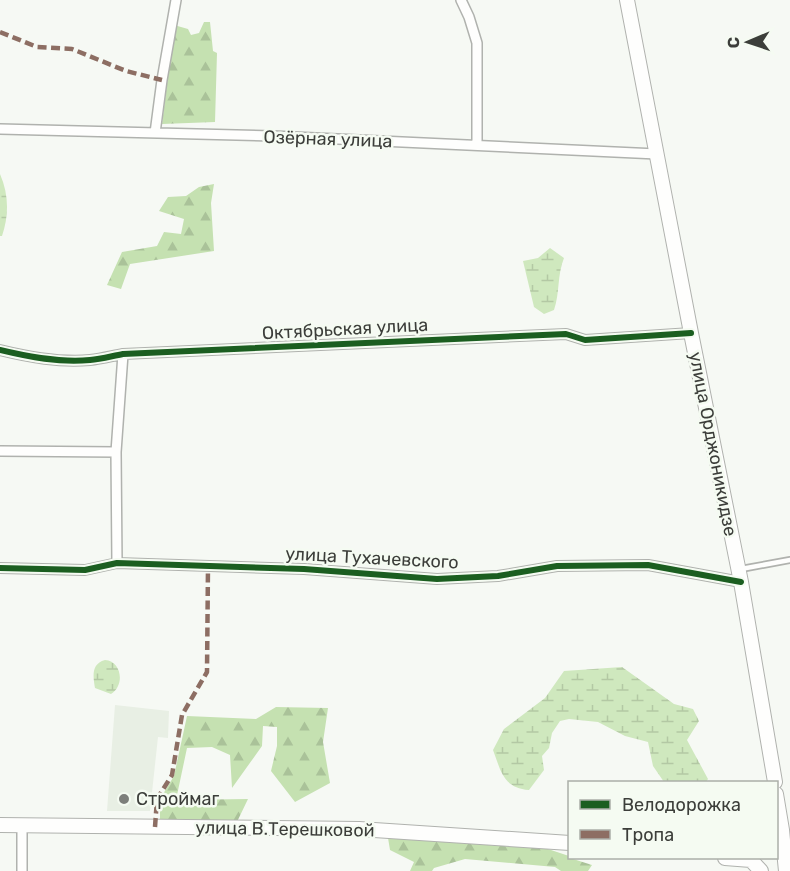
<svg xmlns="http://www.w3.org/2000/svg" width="790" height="871" font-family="Rubik,sans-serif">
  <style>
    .built { fill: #e8efe4 }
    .forest { fill: url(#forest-firs) }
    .wetland { fill: url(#wetland-marsh) }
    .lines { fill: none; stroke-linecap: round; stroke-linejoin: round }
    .lane-casing { stroke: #b0b2ae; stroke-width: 8 }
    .street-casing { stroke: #b0b2ae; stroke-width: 12 }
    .secondary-casing { stroke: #b0b2ae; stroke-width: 16 }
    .lane { stroke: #fefefd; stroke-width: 4.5 }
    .street { stroke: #fefefd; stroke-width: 9 }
    .secondary { stroke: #fefefd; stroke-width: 14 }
    .quiet { stroke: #8d6e63; stroke-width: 4.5; stroke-dasharray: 9 4.5; stroke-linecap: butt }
    .cycleway-casing { stroke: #f5fbf2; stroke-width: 10 }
    .cycleway { stroke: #1b5e20; stroke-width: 6 }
    .poi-dot { fill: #7d7f7b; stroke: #f5fbf2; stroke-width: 2 }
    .labels { text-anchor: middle; stroke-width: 5; stroke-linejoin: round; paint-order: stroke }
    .street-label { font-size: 18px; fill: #3c3e3a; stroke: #f5fbf2 }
    .poi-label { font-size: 18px; fill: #3c3e3a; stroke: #f5fbf2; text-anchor: start }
  </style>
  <defs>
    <pattern id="forest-firs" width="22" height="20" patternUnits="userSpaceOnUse" patternTransform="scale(1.5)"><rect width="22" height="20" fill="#c5e1b1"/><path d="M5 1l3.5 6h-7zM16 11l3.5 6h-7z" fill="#aac299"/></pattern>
    <pattern id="wetland-marsh" width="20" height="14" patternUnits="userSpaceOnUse" patternTransform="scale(1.5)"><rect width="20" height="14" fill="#cfe8be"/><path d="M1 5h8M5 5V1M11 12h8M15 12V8" fill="none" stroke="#b3c8a4"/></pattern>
  </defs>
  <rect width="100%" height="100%" fill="#f6f9f4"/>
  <path class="built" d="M115,705L169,711L168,738L158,737L150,811H107Z"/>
  <path class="forest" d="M204,22H210L213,51L217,53L215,122L162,124L174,25L188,29L191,35L199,33Z
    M214,184L211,203L214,251L130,264L121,289L107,285L122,252L157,246L164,232L181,234L184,219L159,211L168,197L186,196L199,187Z
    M276,707L328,708L323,742L330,783L295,802L271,771L277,746V727L263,726L262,746L232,788L230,755L212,747L187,748L176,800L248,799L235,826L160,823V799L174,776L187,716L256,719Z
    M388,838L548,849L569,856L570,858L592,865L588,871H561L555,867L465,859L434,868L432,871H410L414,862L390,850Z"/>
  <path class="wetland" d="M0,174C9,195 9,215 2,236H0Z
    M550,248L564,258C557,275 560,293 554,310L544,314L534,307L523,261L538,258Z
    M105,660C122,661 125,686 111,694L95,688C93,676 91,664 105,660Z
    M622,667L674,704L693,709L699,721L687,740L708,779L706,782H664L653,766L648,742L625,736L598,722L569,719L560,721L552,733L549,748L542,756L544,770L529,790C503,788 501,771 493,750L504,729L545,698L564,671Z"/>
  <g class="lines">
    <g class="lane-casing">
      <path id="lane" d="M741,569L790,560"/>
    </g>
    <g class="street-casing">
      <path id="street" d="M461,0L469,17L477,43V145
        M0,129L273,136L657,154
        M155,133L162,80L176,0
        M0,350C29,357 60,363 90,360C101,359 112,356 123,354L566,334L585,340L691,333
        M0,451L116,452
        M117,563L116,452L123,354
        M0,568L85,570L117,563L304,569L437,579L498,576L557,566L648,565L741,582
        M22,825V871"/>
    </g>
    <g class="secondary-casing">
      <path id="secondary" d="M627,0L691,333L741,582L775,782
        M776,794L782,830L786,871
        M0,825L359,829L570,843
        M725,858L751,860L753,858
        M751,860L761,871"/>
    </g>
    <use href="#lane" class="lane"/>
    <use href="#street" class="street"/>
    <use href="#secondary" class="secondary"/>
    <path class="quiet" d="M0,32L37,47L72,49L126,71L162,80
      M155,827L157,799L172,775L182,715L207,672L208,566"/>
    <g class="cycleway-casing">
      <path id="cycleway" d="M0,350C29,357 60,363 90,360C101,359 112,356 123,354L566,334L585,340L691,333
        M0,568L85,570L117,563L304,569L437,579L498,576L557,566L648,565L741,582"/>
    </g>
    <use href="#cycleway" class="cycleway"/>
  </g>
  <circle class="poi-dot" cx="124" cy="799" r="6"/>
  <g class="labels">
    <g class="street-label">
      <text transform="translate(328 139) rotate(2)" y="6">Озёрная улица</text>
      <text transform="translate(345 329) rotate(-3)" y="6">Октябрьская улица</text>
      <text transform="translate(713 444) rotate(79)" y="6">улица Орджоникидзе</text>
      <text transform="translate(372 558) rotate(3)" y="6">улица Тухачевского</text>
      <text transform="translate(285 829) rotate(1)" y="6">улица В.Терешковой</text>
    </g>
    <g class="poi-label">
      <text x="136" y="805">Строймаг</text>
    </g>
  </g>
  <rect x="568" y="781" width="210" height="78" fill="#f5fbf2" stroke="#abafa8" stroke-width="1.5"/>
  <rect x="580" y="800" width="30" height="9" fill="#1b5e20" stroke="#abafa8" stroke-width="1.5"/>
  <text x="622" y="811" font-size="18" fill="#3c3e3a">Велодорожка</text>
  <rect x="580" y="830" width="30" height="9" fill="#8d6e63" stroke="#abafa8" stroke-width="1.5"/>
  <text x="622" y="841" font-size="18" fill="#3c3e3a">Тропа</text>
  <g transform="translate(748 42) rotate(268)" stroke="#f5fbf2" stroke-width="4.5" paint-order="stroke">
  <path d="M0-4.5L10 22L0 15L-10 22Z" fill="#3c3e3a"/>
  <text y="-9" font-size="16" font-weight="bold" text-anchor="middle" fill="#3c3e3a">С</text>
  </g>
</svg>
